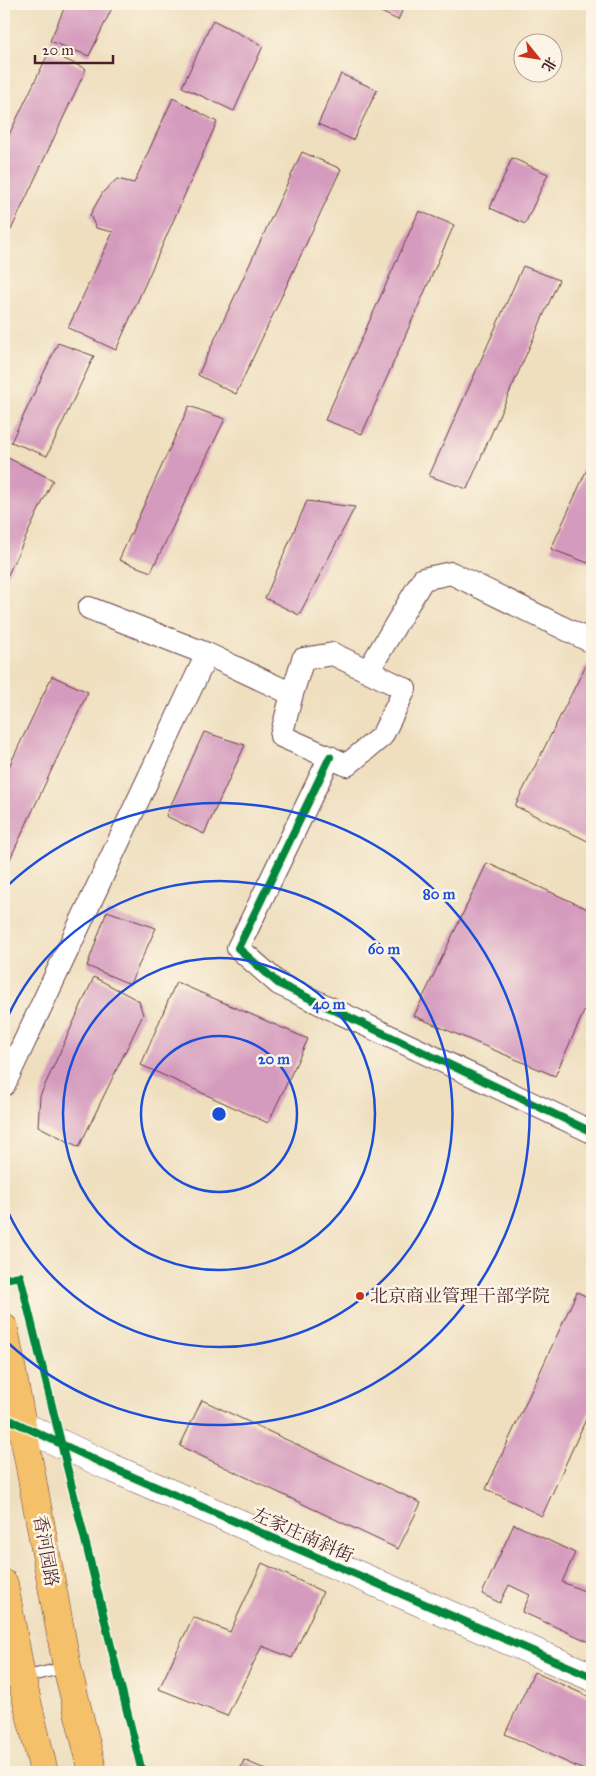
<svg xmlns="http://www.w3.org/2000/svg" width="596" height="1776" font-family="'IM FELL Great Primer','Noto Serif SC',serif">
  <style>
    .building { fill: #d59bbe }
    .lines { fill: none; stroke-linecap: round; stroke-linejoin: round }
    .service-casing { stroke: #633c41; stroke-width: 13 }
    .minor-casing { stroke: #633c41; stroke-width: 24 }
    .tertiary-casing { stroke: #633c41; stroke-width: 29 }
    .trunk-casing { stroke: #633c41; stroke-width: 29 }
    .service { stroke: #fff; stroke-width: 11 }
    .minor { stroke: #fff; stroke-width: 22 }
    .tertiary { stroke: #fff; stroke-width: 28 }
    .trunk { stroke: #f4c16a; stroke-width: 28 }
    .cycleway-casing { stroke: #fcf5e5; stroke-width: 11 }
    .cycleway { stroke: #00873e; stroke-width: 8 }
    .ring { fill: none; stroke: #1d4ed8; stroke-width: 2.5 }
    .poi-dot { fill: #c8321e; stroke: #fcf5e5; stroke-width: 2 }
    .labels { text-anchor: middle; stroke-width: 5; stroke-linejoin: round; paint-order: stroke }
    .poi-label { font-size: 18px; fill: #4a1f2b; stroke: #fcf5e5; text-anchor: start }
    .street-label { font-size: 18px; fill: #4a1f2b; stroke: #fcf5e5 }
    .centre { fill: #1d4ed8; stroke: #fcf5e5; stroke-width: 2.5 }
    .ring-label { font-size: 15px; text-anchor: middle; font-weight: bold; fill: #1d4ed8; stroke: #fcf5e5; stroke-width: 5; stroke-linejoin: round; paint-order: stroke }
  </style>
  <rect width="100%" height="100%" fill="#fcf5e5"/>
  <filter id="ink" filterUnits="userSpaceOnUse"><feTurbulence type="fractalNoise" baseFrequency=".02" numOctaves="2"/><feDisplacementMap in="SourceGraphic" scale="10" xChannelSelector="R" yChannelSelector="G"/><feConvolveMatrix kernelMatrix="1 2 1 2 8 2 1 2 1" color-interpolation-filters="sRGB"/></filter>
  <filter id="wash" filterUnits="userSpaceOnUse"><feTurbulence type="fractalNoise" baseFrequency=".0096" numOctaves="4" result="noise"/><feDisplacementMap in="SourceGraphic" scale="20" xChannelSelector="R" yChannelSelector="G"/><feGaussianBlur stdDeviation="1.12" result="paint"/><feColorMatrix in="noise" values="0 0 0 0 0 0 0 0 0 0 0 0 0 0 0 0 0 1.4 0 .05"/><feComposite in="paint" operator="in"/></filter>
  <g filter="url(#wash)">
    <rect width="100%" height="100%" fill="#efdfbf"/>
    <g id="blocks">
      <path class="building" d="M66,4H114L89,56L50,41Z
        M364,4H405L398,20Z
        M213,20L263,46L234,111L182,87Z
        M49,52L86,69L11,230L4,226V145Z
        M341,74L377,90L353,140L318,124Z
        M173,98L217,122L116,350L68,328L113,232L96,228L90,215L103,192L117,179L134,183Z
        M302,152L341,169L236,394L198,375Z
        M512,158L548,174L525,224L490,208Z
        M419,211L454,225L362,434L325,420Z
        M523,266L559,280L467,489L429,476Z
        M58,343L94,356L47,456L11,442Z
        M189,406L225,419L151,572L119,560Z
        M8,458L53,480L4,583V468Z
        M592,458V554L588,563L551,549Z
        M307,501L355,507L299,615L265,598Z
        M586,665L592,669V843L515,806Z
        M52,676L88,692L4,872V777Z
        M204,732L245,745L204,834L166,816Z
        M487,863L592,911V994L555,1076L414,1016Z
        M107,911L156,928L130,984L87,966Z
        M94,977L139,1001L143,1015L79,1147L38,1126L40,1096Z
        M176,982L308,1039L268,1123L141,1065Z
        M577,1292L592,1299V1406L542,1516L486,1489Z
        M202,1400L421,1503L398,1549L180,1446Z
        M514,1524L575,1553L562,1582L592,1594V1643L522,1612L530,1595L509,1585L500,1603L482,1594Z
        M262,1563L323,1592L292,1658L262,1646L227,1716L159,1689L193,1617L230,1632Z
        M534,1672L592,1698V1772H588L505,1734Z
        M244,1760L271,1772H239Z"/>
    </g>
  </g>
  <g filter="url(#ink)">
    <use href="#blocks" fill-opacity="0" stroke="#633c41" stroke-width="1"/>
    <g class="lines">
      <g class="service-casing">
        <path id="service" d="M4,1682L67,1667"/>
      </g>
      <g class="minor-casing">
        <path id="minor" d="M89,608L207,654L292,694L281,736L347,765L382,736L405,689L333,654L303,659L292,694
          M368,671L423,579L451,573L592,642
          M330,757L238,948L279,984L592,1132
          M4,1085L207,654"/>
      </g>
      <g class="tertiary-casing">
        <path id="tertiary" d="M4,1417L110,1467L592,1677"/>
      </g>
      <g class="trunk-casing">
        <path id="trunk" d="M4,1328L67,1667L93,1772
          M4,1584L21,1676L44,1772"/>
      </g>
      <use href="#service" class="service"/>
      <use href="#minor" class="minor"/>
      <use href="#tertiary" class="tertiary"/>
      <use href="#trunk" class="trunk"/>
      <g class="cycleway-casing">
        <path id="cycleway" d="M330,757L238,948L279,984L592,1132
          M4,1279L20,1276L142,1772
          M4,1417L110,1467L592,1677"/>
      </g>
      <use href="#cycleway" class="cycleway"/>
    </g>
  </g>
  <g class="ring">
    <circle cx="219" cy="1114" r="78"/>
    <circle cx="219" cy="1114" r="156"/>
    <path d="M5 1023A233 233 0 1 1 5 1205"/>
    <path d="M5 888A311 311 0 1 1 5 1340"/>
  </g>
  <circle class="poi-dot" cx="360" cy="1296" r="5"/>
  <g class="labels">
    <g class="poi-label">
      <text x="370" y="1302">北京商业管理干部学院</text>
    </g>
    <g class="street-label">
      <text transform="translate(303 1535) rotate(24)" y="6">左家庄南斜街</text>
      <text transform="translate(46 1551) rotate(80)" y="6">香河园路</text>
    </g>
  </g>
  <circle cx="219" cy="1114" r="8" class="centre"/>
  <g class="ring-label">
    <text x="439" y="899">80 m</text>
    <text x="384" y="954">60 m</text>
    <text x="329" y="1009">40 m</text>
    <text x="274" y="1064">20 m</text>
  </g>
  <rect width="596" height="1776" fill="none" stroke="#fcf5e5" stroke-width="20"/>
  <g transform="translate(538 58) rotate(120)"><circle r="24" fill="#fcf5e5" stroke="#b59f9b"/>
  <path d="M0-4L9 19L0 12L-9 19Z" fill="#c8321e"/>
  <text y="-8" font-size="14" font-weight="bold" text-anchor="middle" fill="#4a1f2b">北</text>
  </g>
  <path d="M35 55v8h78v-8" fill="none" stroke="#4a1f2b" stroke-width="2.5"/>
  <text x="42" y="55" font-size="15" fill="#4a1f2b" stroke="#fcf5e5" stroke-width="4" paint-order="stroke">20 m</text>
</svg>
